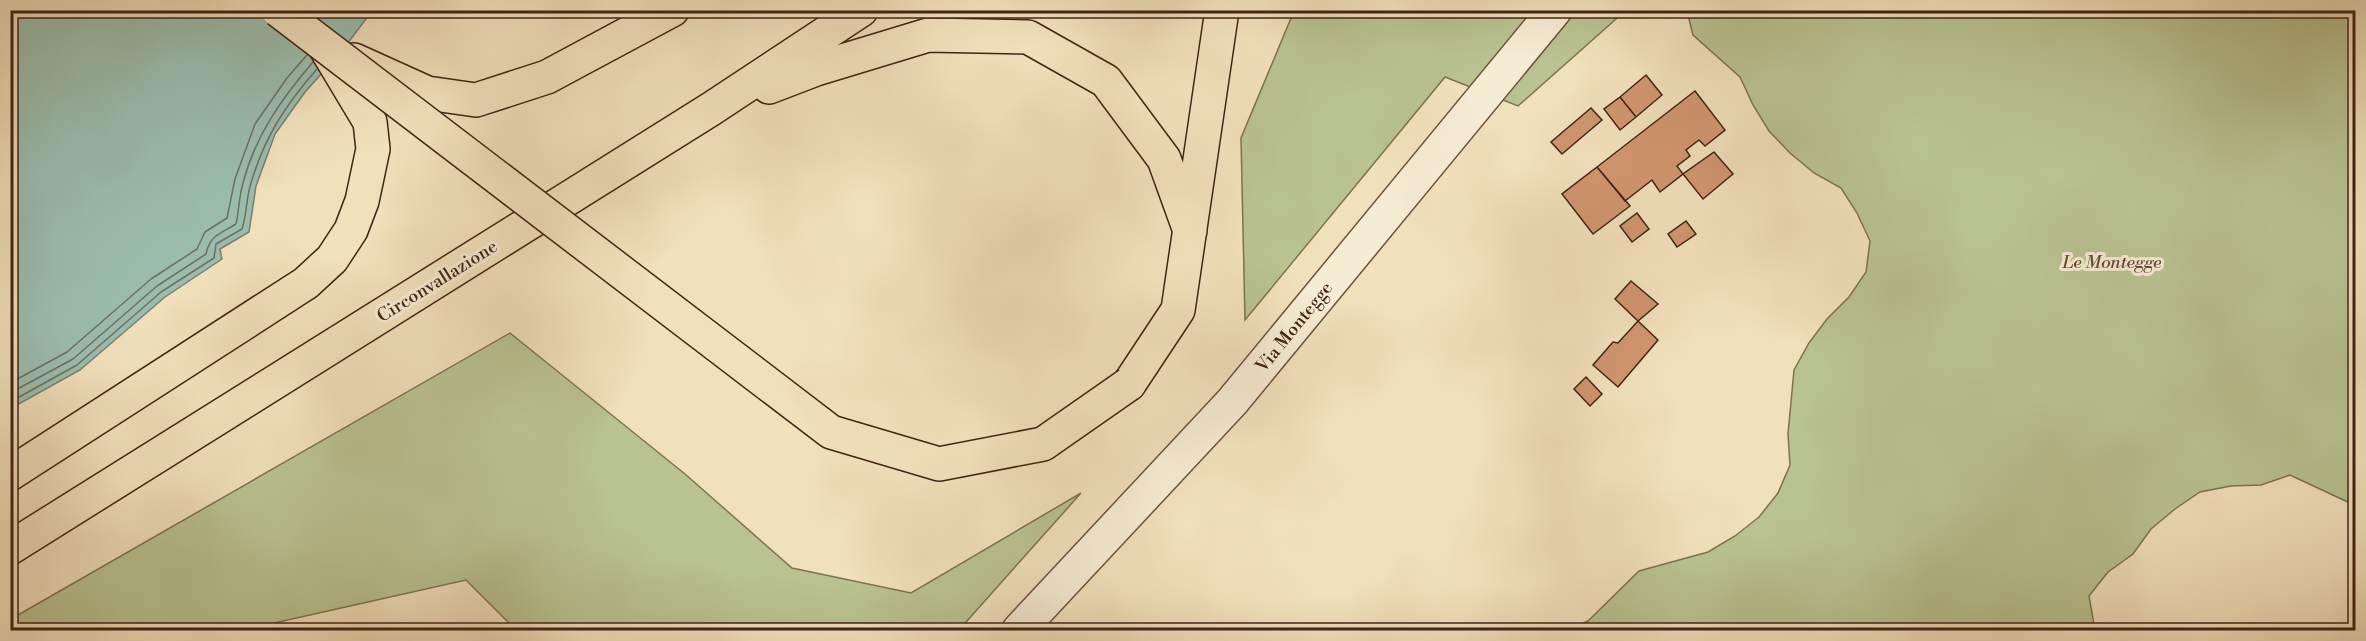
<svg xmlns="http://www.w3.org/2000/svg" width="2366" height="641" font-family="'Libre Bodoni',serif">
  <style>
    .green { fill: #b9c291; stroke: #7d7252; stroke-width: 1.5 }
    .water { fill: #9bbdae; stroke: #777f70; stroke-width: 1.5 }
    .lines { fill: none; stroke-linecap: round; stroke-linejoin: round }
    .shore { stroke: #6e7061; stroke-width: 1.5 }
    .building { fill: #d0956f; stroke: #412314; stroke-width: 1.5 }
    .minor-casing { stroke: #6d523e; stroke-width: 36 }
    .highway-casing { stroke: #412314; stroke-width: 36 }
    .minor { stroke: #f6ebd3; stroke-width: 33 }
    .highway { stroke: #f1e0bc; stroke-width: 33 }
    .highway-bridge-casing { stroke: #412314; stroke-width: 36; stroke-linecap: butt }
    .highway-bridge { stroke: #f1e0bc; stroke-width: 33 }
    .labels { text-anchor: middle; stroke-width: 6; stroke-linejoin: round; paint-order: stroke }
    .park-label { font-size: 18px; font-style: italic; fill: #5f4b33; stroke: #f6ebd3 }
    .street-label { font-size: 18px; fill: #412314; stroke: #f6ebd3 }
  </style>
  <rect width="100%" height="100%" fill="#f1e0bc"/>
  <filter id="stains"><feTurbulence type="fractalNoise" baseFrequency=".00333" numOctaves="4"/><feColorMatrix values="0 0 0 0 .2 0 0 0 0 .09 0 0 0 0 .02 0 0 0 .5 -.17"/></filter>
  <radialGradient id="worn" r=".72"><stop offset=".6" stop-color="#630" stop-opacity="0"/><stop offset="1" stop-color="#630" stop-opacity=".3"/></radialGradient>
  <path class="green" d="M1294,11H1625L1518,106L1445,77L1245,320L1241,138Z
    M1687,11H2355V499L2350,503L2290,475L2261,485L2231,486L2200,492L2175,509L2151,529L2133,554L2108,572L2089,596L2095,630H1568L1588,621L1639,571L1708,552L1735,536L1759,517L1778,493L1790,465L1788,434L1794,370L1809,343L1827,319L1849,297L1866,272L1870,241L1857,213L1841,188L1814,173L1790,153L1769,131L1753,105L1740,77L1693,35Z
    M510,333L685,474L792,568L911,593L1081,493L959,630H516L466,580L243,630H11V619Z"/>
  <path class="water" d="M11,11H372L341,52L305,92L275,134L256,186L249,232L220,249L222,259L165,297L80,370L15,406L11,411Z"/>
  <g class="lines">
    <path class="shore" d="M10,383L67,352L151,279L197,249L205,232L227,218L235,179L255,124L287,78L307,55
      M10,393L73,359L157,286L206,254C210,235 220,234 236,224C239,211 239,196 243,183C255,136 282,98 313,62
      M10,402L77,365L161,292L214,258L216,244L242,229C247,214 246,198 251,183C264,138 286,104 317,69"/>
  </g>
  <path class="building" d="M1646,75L1662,95L1636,117L1620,97Z
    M1695,91L1725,130L1705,146L1699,140L1686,150L1690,156L1677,166L1683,174L1660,192L1652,180L1625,201L1597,167Z
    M1620,97L1636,117L1620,130L1604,109Z
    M1591,108L1602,120L1562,154L1551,142Z
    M1714,152L1733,174L1703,199L1683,174Z
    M1597,167L1630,206L1593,234L1562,194Z
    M1637,213L1649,229L1632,242L1620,226Z
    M1686,221L1696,234L1677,247L1668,234Z
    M1631,281L1658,304L1638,321L1615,299Z
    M1638,321L1658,340L1618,387L1593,365L1613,342L1618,343Z
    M1586,377L1602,394L1590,406L1574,389Z"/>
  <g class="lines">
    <g class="minor-casing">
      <path id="minor" d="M1019,630L1232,402L1555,10"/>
    </g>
    <g class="highway-casing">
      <path id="highway" d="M354,60L427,93L476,100L547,77L672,10
        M769,87L816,69L928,35L1028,37L1106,81L1164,159L1190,231
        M1129,384L1178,310L1222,10
        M10,474L306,283L332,259L351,230L362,201L373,149L370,122L325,47
        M10,548L711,109L861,10"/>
    </g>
    <use href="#minor" class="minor"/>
    <use href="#highway" class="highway"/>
    <g class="highway-bridge-casing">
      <path id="highway-bridge" d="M278,10L831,432L939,464L1043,444L1129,384"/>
    </g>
    <use href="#highway-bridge" class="highway-bridge"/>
  </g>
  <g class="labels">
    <g class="park-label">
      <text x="2112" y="268">Le Montegge</text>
    </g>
    <g class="street-label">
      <text transform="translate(437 281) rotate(-32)" y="6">Circonvallazione</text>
      <text transform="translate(1294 327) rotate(-51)" y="6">Via Montegge</text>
    </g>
  </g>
  <rect width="2366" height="641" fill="none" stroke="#f1e0bc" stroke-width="36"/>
  <rect x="12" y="12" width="2342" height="617" fill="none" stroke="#412314" stroke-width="3"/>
  <rect x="18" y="18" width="2330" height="605" fill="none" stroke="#412314" stroke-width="1.5"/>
  <rect width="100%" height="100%" filter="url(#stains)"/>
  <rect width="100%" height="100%" fill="url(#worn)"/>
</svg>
